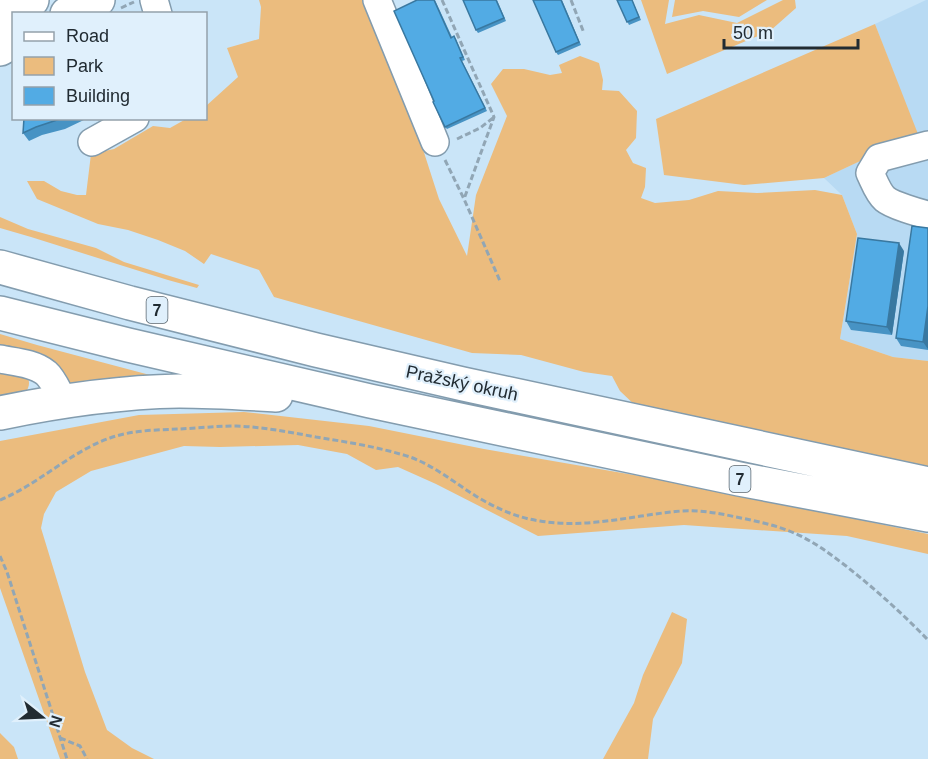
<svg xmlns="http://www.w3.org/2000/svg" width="928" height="759" font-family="Helvetica,sans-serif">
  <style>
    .built { fill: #b8daf3 }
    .green { fill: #ebbc7e }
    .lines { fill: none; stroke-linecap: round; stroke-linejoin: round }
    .minor-casing { stroke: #839cae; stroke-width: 30 }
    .major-casing { stroke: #839cae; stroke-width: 36 }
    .highway-casing { stroke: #839cae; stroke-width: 36 }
    .path { stroke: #91a6b5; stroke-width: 3; stroke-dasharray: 6 3; stroke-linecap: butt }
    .minor { stroke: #fff; stroke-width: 27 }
    .major { stroke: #fff; stroke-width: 33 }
    .highway { stroke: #fff; stroke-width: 33 }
    .wall { fill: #4793c4 }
    .shaded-wall { fill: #3978a0 }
    .building { fill: #52abe4; stroke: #3978a0; stroke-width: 1.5 }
    .labels { text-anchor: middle; stroke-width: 4.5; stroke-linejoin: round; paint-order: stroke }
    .shield { fill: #e0f0fc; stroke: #5a666f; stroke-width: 1.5 }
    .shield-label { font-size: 16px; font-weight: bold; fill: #212b32 }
    .street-label { font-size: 18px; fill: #212b32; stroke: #e0f0fc }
  </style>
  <rect width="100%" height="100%" fill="#cae5f8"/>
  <path class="built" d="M926,0H928V361L893,357L840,339L857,234L842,195L824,178L917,134L875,24Z"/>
  <path class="green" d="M259,0H362L408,103L439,199L467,256L476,195L507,116L491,84L503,69H524L550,75L562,73L559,65L580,56L599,63L603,80L602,90L619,91L637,111L636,138L626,150L633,163L646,168L645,187L641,198L655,203L689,200L718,191L757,193L815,190L842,195L857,234L840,339L893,357L928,361V470L639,409L620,391L612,376L584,372L521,355L472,353L274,297L259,270L211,254L204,264L185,251L158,240L128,230L98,224L37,199L27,181H44L61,191L77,195H86L91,154L114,149L153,126L170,128L186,119L206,118V106L238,77L227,48L259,39L261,7Z
    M641,0H669L665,24L699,15L737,23L783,0H795L796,8L770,31L667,74Z
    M675,0H767L739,17L703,11L672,17Z
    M875,24L918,134L824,178L744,185L664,175L656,119Z
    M0,217L28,229L96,248L124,262L199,285L197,288L168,280L31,237L0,228Z
    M0,334L37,345L180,383L80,385L69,383L0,354Z
    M0,365L26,373C30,381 30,385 26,392L0,400Z
    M244,412L369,426L484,449L692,485L928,534V554L847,536L684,525L538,536L436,484L398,467L376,470L347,454L298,445L220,447L184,446L91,471L56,492L44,514L41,528L85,672L107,730L132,748L154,759H60L0,588V441L139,415Z
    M672,612L687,619L682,663L653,719L648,759H603L634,703L643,675Z
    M0,733L14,747L18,759H0Z"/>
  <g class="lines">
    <g class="minor-casing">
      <path id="minor" d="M154,0L158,14
        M377,0L435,142
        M92,142L135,118
        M928,145L879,158L870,173C874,181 878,193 885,199C892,205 919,213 928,215
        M0,359C15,362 34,363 46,373C54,380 58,392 64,402"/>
    </g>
    <g class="major-casing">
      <path id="major" d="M0,14L32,0
        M67,14L98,0
        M0,49L14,41"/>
    </g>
    <g class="highway-casing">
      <path id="highway" d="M0,267L130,303L316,350L463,384L928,484
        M0,313L128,345L370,401L739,479L928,515
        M0,413C58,401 119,392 179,391C211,391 243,393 276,395"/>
    </g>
    <path class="path" d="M442,0L494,117L464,199
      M571,0L584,33
      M121,8L134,2
      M457,139L480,128L493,118
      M445,160L464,199L500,281
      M0,500C39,484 70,452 110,438C132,430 157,430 180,429C198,428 217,426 236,426C263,427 289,432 316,437C347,442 379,447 410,457C435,466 456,484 479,498C498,509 518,518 540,521C588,529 634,515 681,511C700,510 718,513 736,517C756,521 776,525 794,533C813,541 829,553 846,566C875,589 902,613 928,640
      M0,556L7,572L67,759
      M60,738L80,746L87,759"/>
    <use href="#minor" class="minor"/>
    <use href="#major" class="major"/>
    <use href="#highway" class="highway"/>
  </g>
  <path class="wall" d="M417,0H435L452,37L454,36L456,39L465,60L462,61L487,111L447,129L445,127Z
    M497,0L506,21L478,33L476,30Z
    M562,0L581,45L558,55L556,52Z
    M617,0H632L641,20L629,25Z
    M24,118H88L65,129L42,135L29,141L23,133Z
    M928,228V350L901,346L896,338Z
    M904,251L892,335L851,330L846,321Z"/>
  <path class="shaded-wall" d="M899,243L904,251L892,335L887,327Z
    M928,306V349L923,342Z"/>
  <path class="building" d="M417,0H434L451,38L454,36L463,57L460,58L485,108L445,127L433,102L434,101L394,11Z
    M463,0H496L504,18L476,30Z
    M533,0H561L579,42L556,52Z
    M617,0H632L639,17L627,22Z
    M24,118H63L36,127L23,133Z
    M912,226L928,228V306L923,342L896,338Z
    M858,238L899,243L887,327L846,321Z"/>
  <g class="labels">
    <g class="shield">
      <rect x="146.5" y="297" width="21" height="26" rx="4.5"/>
      <rect x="729.5" y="466" width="21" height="26" rx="4.5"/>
    </g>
    <g class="shield-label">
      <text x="157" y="316">7</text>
      <text x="740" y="485">7</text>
    </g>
    <g class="street-label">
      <text transform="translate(462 383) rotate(12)" y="6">Pražský okruh</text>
    </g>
  </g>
  <rect x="12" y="12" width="195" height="108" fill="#e0f0fc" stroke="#94a1ab" stroke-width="1.5"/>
  <rect x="24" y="32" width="30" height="9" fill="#ffffff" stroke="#94a1ab" stroke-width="1.5"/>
  <text x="66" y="42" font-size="18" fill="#212b32">Road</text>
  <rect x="24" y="57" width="30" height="18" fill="#ebbc7e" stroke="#94a1ab" stroke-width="1.5"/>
  <text x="66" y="72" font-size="18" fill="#212b32">Park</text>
  <rect x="24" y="87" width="30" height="18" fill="#52abe4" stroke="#94a1ab" stroke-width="1.5"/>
  <text x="66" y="102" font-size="18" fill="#212b32">Building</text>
  <g transform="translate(42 717) rotate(108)" stroke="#e0f0fc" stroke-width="4.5" paint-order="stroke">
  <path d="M0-4.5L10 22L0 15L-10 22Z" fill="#212b32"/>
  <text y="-9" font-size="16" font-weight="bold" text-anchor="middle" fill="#212b32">N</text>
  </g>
  <path d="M724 39v9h134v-9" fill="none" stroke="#212b32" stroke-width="3"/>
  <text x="733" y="39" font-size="18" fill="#212b32" stroke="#e0f0fc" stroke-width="4.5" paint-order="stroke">50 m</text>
</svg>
